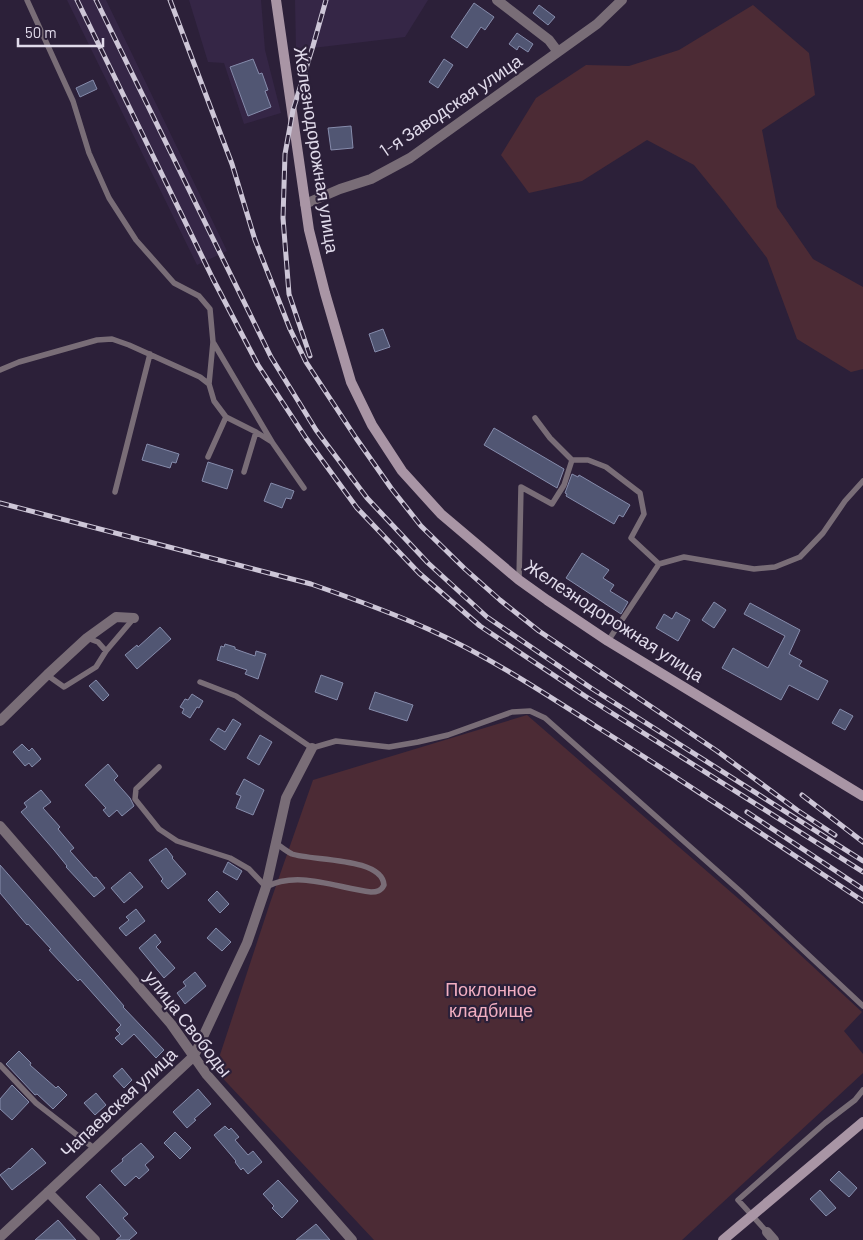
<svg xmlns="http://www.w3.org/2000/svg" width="863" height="1240" font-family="Barlow,sans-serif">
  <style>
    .built { fill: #352646 }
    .green { fill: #4c2b35 }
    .building { fill: #515673; stroke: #868cac }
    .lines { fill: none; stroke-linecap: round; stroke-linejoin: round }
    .lane { stroke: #796d77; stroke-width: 5.5 }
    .street { stroke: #796d77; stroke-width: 10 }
    .secondary { stroke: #a995a5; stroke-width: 10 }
    .rail-casing { stroke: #cdc6d7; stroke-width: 5 }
    .rail { stroke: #2c2039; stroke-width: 3; stroke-dasharray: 9; stroke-linecap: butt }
    .labels { text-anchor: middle; stroke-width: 4.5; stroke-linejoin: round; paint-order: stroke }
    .street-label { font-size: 18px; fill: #e1dbeb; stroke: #2c2039 }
    .park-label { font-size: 18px; fill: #f1aec1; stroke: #2c2039 }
  </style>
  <rect width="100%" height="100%" fill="#2c2039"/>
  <path class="built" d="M67,0H106L227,251L197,265Z
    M189,0H261L265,50L281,113L244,124L224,63L208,62Z
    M295,0H428L405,37L296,50Z"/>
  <path class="green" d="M753,5L809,53L815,95L762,130L777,207L813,259L863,287V369L851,372L797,339L767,258L725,203L694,165L647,140L582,181L529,193L501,155L536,98L586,65L629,66L679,50Z
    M527,715L755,913L862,1012L844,1031L863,1054V1073L682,1240H374L215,1070L270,903L313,780Z"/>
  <path class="building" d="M474,3L494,17L485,30L481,27L467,48L451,37Z
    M539,5L555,17L548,25L533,13Z
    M517,33L533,44L528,52L519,46L517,50L509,44Z
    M253,59L259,74L262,73L268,90L265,91L271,107L248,116L230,67Z
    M444,59L453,65L438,88L429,82Z
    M93,80L97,89L80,97L76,88Z
    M351,126L353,148L331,150L328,128Z
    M383,329L390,347L375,352L369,334Z
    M494,428L564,469L557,488L484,445Z
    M147,444L179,454L176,463L172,462L170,468L142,460Z
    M208,462L233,470L227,489L202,481Z
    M572,474L578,477L579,475L630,505L623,517L619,515L614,524L566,496L567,494L565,493Z
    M271,483L294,491L291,499L286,498L282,508L264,501Z
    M582,553L609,570L603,578L614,585L610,591L628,602L621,614L566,578Z
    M714,602L726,610L714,628L702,620Z
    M750,603L800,630L789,654L802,661L799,666L828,681L818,700L789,685L781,700L722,668L733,648L768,668L785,636L744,614Z
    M676,612L690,620L678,641L656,628L664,614L672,619Z
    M160,627L171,639L137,669L125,655L137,645L138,647Z
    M225,644L235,647V649L255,656L256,651L266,654L258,679L245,674L247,670L217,660L221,646L224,647Z
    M321,675L343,683L337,700L315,692Z
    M96,680L109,695L103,701L89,686Z
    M375,692L413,705L407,721L369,709Z
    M192,694L203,701L199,708L197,707L190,718L182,713L184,709L180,707L185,699L188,700Z
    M840,709L853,716L845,730L832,723Z
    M233,719L241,724L225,750L210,740L218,728L225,732Z
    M260,735L272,742L259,765L247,758Z
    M22,744L29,751L32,748L41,759L32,767L29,763L25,766L13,752Z
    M108,764L118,776L114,780L130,798L134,806L122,816L117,810L109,817L103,810L106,808L85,785Z
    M244,779L264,790L253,815L236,808L241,796L236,794Z
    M41,790L51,802L43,808L60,827L58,829L74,848L70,851L94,878L96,877L105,888L94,897L66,867L67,866L54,850L21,812L27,807L24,803Z
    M166,848L173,857L172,858L186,874L168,889L161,881L163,879L149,860Z
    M228,862L242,871L237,880L223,872Z
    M0,865L98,976L124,1006L123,1007L164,1050L156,1058L134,1034L122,1045L115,1038L120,1034L116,1030L121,1025L80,979L78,981L62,964L49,950L51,949L28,924L27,925L0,893Z
    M130,872L143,887L124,903L111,888Z
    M217,891L229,904L220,913L208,900Z
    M136,909L145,921L126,936L119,928L129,920L126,917Z
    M216,928L231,942L222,951L207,938Z
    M155,934L161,942L156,947L175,968L164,978L139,948Z
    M195,972L206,986L185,1004L177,993L186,986L183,982Z
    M19,1051L31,1063L30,1065L56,1088L58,1086L67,1095L53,1109L37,1094L35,1095L6,1064Z
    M122,1068L132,1080L124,1088L113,1076Z
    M12,1085L29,1102L12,1120L0,1109V1099Z
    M198,1089L211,1104L194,1119L196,1120L187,1128L173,1112Z
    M96,1093L106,1105L95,1115L84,1103Z
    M225,1126L229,1130L231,1128L239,1137L235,1140L248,1155L253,1151L262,1162L248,1174L243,1168L241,1170L235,1162L236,1161L214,1135Z
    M175,1132L191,1148L180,1159L164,1143Z
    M141,1143L154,1157L145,1165L149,1170L139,1179L136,1176L125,1186L111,1171L123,1161L122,1159Z
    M32,1148L46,1163L12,1190L0,1175L9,1168L10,1169Z
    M839,1171L857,1188L849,1197L830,1180Z
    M278,1180L298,1201L282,1218L272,1208L274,1206L263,1194Z
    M100,1184L128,1214L123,1218L137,1233L129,1240H116L121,1236L86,1197Z
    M820,1190L836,1208L826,1216L810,1199Z
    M58,1220L76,1240H35Z
    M316,1224L330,1240H296Z"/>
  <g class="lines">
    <path class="lane" d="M27,0L73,101L89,153L109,198L136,240L174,283L199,296L210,309L213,342L209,384
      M213,342L272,442
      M0,370L19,362L97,340L112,339L129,345L200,377L209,384L214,401L226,417L208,457
      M226,417L256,432L272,442L304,488
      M535,418L550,438L572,460H588L606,467L640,493L644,514L631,538L659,564
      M244,472L256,432
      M115,492L150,354
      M519,580L521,487L552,504L564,485L572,460
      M87,638L98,642L106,651
      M608,641L659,564L684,557L754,569L775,567L800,557L823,533L845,501L863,481
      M47,675L64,687L96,667L106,651L134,618
      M200,682L236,696L312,748L336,741L389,747L418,742L448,735L512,712L530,711L545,718L740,891L863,1006
      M159,767L136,789L135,799L159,829L177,841L230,858L249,869L266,887C298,870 337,888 371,892C377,892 381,891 384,885C382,857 312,861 292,854C286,851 281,847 276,843
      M0,1065L36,1103L95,1149
      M767,1232L738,1200L825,1123L855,1100L863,1090"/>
    <path class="street" d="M497,0L549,40L558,52
      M305,204L340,189L371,179L410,158L597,24L622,0
      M0,721L47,675L87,638L116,617L134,618
      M0,826L171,1024L207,1075L352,1240
      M48,1192L95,1240
      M767,1232L774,1240
      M0,1237L194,1056L247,943L266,887L286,798L312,748"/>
    <path class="secondary" d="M276,0L309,230L325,293L351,382L372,425L402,471L441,514L519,580L547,600L608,641L863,796
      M723,1240L863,1122"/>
    <g class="rail-casing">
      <path id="rail" d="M77,0L213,279L258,365L306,438L357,508L419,573L480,626L585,696L863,872
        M96,0L271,357L316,430L367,498L428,563L487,617L591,688L863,861
        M170,0L232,164L255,240L290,329L306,362L356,438L391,488L421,526L465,569L500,600L539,631L717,751L797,810L835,835
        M310,356L289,294L283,218L285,154L293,110L313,46L326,0
        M0,503L311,584C351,598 390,612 428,629C486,655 541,691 594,725C685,782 774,842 863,901
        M802,795L863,842
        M747,812L863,889"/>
    </g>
    <use href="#rail" class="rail"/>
  </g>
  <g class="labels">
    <g class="street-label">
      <text transform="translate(451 106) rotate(-34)" y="6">1-я Заводская улица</text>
      <text transform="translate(316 150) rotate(81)" y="6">Железнодорожная улица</text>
      <text transform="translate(614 621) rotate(33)" y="6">Железнодорожная улица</text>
      <text transform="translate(188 1024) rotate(52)" y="6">улица Свободы</text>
      <text transform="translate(119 1103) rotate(-43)" y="6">Чапаевская улица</text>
    </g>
    <g class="park-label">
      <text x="491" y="996">Поклонное<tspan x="491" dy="21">кладбище</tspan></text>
    </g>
  </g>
  <path d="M18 38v8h85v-8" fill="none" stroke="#e1dbeb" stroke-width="2.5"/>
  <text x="25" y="38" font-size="15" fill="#e1dbeb" stroke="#2c2039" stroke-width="4" paint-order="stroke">50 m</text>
</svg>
